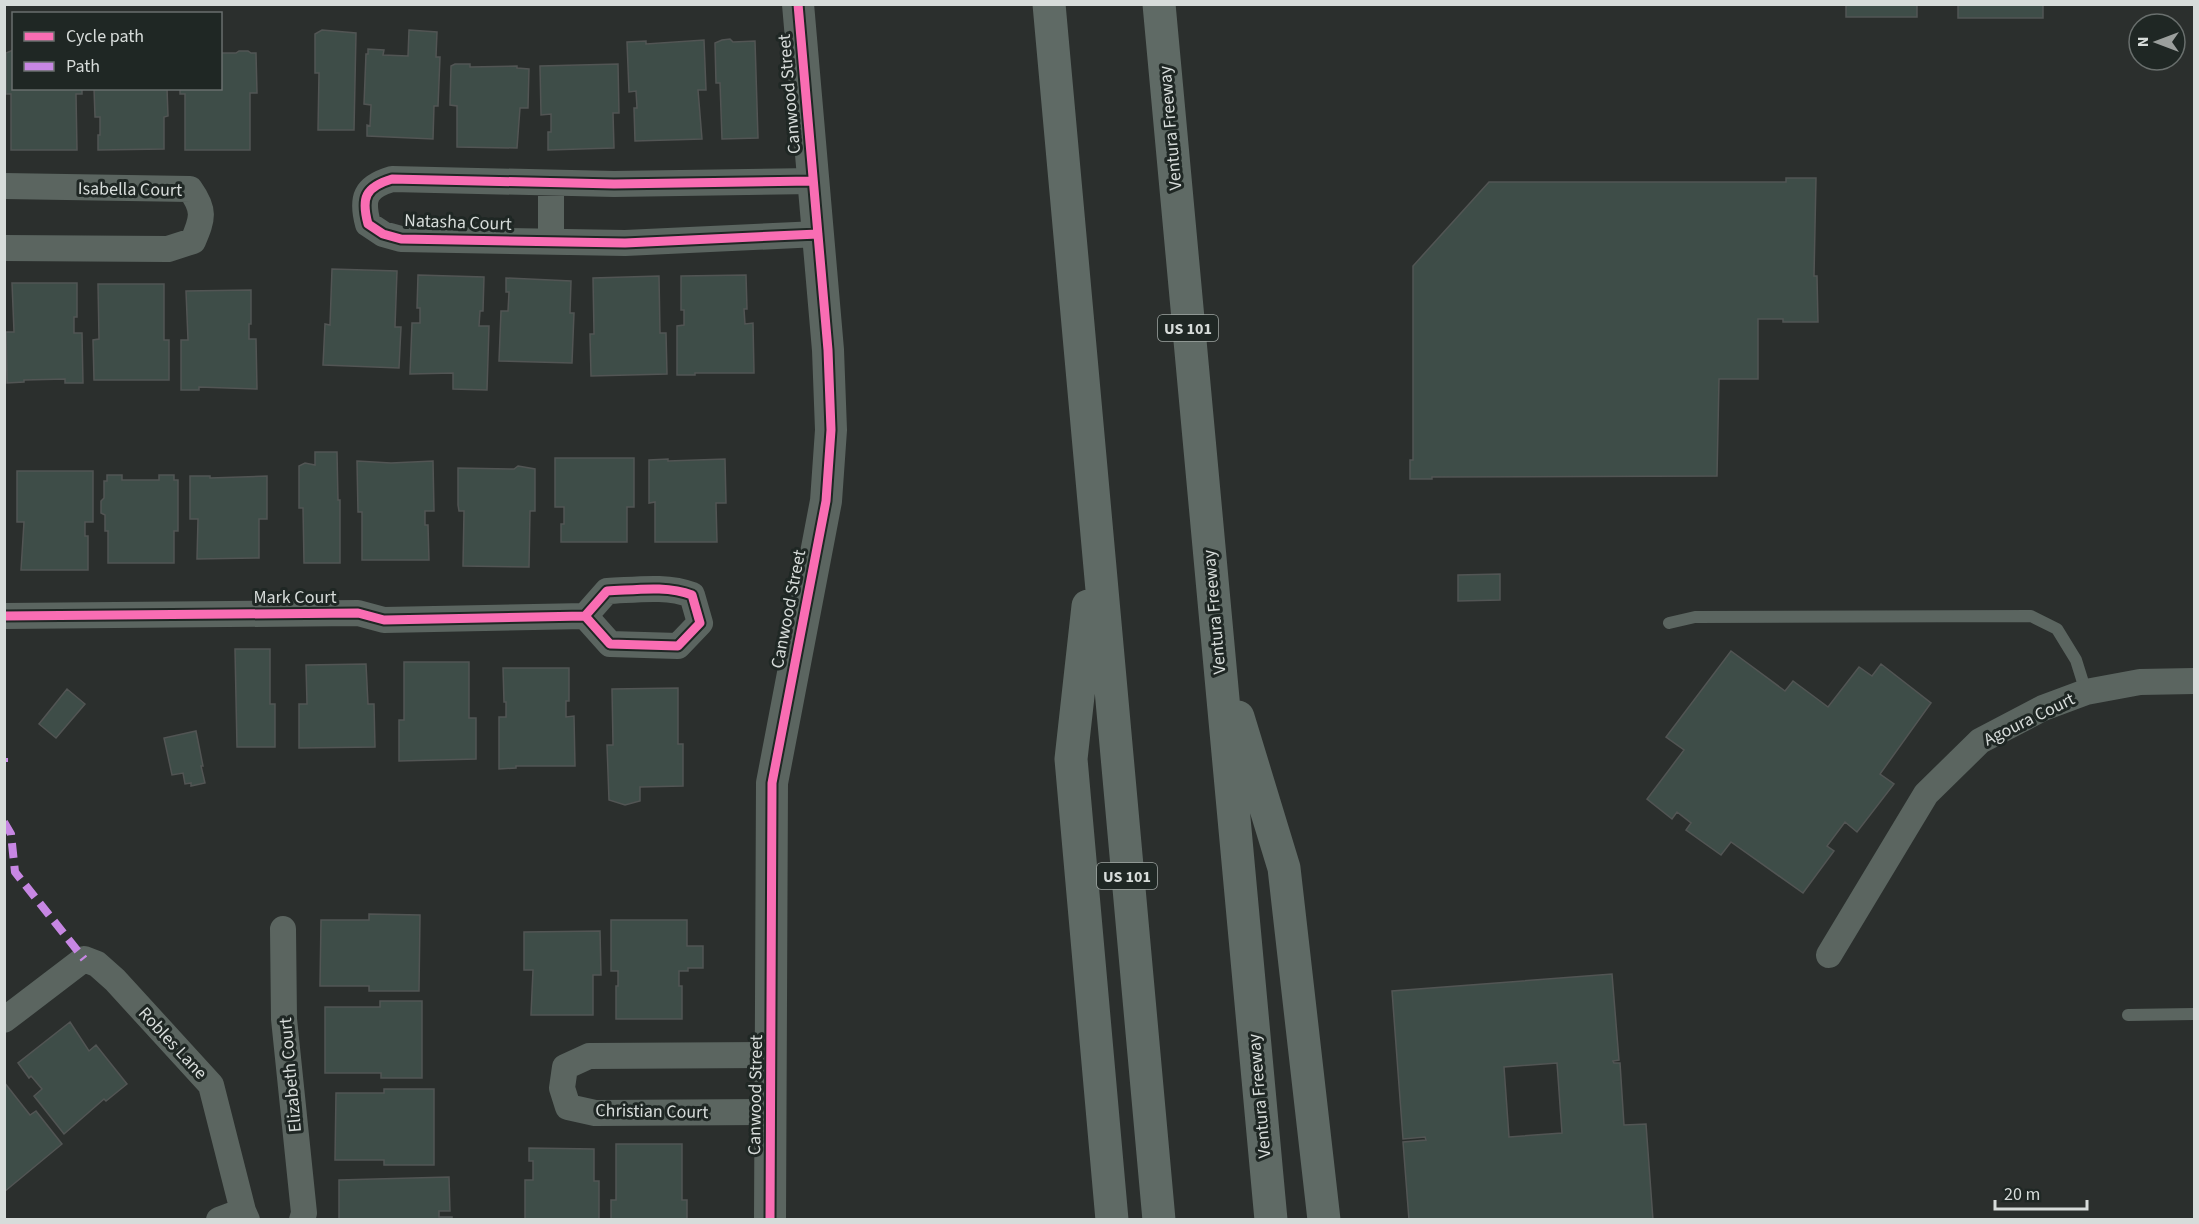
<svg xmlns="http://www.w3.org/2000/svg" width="2199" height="1224" font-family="'Source Sans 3',sans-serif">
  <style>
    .building { fill: #3e4d48; stroke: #525554; stroke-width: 1.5; fill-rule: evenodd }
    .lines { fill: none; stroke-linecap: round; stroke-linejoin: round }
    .service { stroke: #5b6560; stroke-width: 12 }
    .minor { stroke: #5b6560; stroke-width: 26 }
    .tertiary { stroke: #5b6560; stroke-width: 32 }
    .motorway { stroke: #5f6a65; stroke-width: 33 }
    .quiet { stroke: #c787e3; stroke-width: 8; stroke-dasharray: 15 8; stroke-linecap: butt }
    .cycleway-casing { stroke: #1f2724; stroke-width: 13 }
    .cycleway { stroke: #f96db3; stroke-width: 9 }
    .labels { text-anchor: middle; stroke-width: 6; stroke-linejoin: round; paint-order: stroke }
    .shield { fill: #1f2724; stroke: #a0a6a3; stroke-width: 1.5 }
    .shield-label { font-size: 16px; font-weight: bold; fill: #d7dcda }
    .street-label { font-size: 18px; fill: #d7dcda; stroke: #1f2724 }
  </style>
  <rect width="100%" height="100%" fill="#2b2f2d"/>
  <path class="building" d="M1846,4H1917V17H1846Z
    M1958,4H2043V18H1958Z
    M322,30L356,33L354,130H318L319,73H315V34Z
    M409,30L437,32L436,57H440L438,106H434L433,139L367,136V125L370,126L371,105L364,104L366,54H368V49L384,50L383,55L408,56Z
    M730,39L733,42L755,41L758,138L722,139L720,83H716L715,43L722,40Z
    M704,40L706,90H698L702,139L635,141L634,108H637L636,91L629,92L627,42L646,41V44Z
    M13,50L14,88H82V94H76L77,150H11V94H6V53Z
    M239,51H248L251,53H256L257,93H250V150H185V94H180V88H220V53H236Z
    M455,64H470V67L517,66V68L529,69L528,108H520L517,148L457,147V106L450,105L451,66Z
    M618,64L619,113H613L614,148L548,150V132H551V114L541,115L540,66Z
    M94,88H167L168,116L164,117V149L98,150V135H100V117H95Z
    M1786,178H1816L1814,276H1817L1818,322H1783V319H1758V379H1719L1717,476L1432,477V479H1410V460H1413V266L1489,182H1786Z
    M332,269L397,271L395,327H401L399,368L323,365L325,324L330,325Z
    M418,275L484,277L483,311H480L479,326H489L487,390L453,389V373L410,374L412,323H420V308H417Z
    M746,275L747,309H744L745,324L753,323L754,373H695V375H677V326L684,325V310H681V276Z
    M659,276L660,333H666L667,374L591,376L590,334H594L593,278Z
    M506,278L571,281L570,313H574L572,363L499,361L501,311H508L509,292H506Z
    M12,283H77V317H74V333H82L83,383H65V379L24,380V382L7,383L6,332H14Z
    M98,284H164V340H169V380H94L93,340L99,339Z
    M251,290V324H249V339H256L257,389L199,387V390H181V340H188L186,291Z
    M315,452H337L338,500H340V563H304L303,508H299V466L305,463L315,465Z
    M555,458H634V507H627V542H561V524H564V507H555Z
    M668,459V461L725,459L726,503H716L717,542H655V502L649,503V460Z
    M357,461L391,463L433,461L434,511H425V525H428L429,560H362V512H358Z
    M518,466L535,469V511H530L529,567L463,566L464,511H459L458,505V468L514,469Z
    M17,471H93V522H85V536H88V570H21L24,522H17Z
    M107,475H122V480H159V475H174V480H178V531H174V563H108V531H105V515L101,513V501L104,498V481H107Z
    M190,476H210V478L267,476V519H259V558L197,559L198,519H190Z
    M1500,574V600L1458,601V575Z
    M235,649H270V704H275V747H237Z
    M1731,651L1785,691L1793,681L1828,707L1859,667L1872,676L1881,664L1931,703L1880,774L1894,784L1857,832L1845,822L1827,846L1834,851L1803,893L1731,842L1721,855L1686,830L1691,823L1677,812L1672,819L1647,799L1684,750L1666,737Z
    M404,662H469V718H476V759L399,761V720H404Z
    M366,664L368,704H374L375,747L299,748V704H307L306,665Z
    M503,668H569V701H566V717L574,716L575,766H516V768L499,769V717H506V702H504Z
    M678,688V744H683V786L640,787V801L625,805L609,800L607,745H613L612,689Z
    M67,689L85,704L56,738L39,724Z
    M196,731L203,766H201L205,783L191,786V783L185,784L183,773L172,775L164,738Z
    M369,914L420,915L419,991H369V986H320L321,920H369Z
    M611,920H687V946H703V968H688V971H679V986H682V1019H616V986H618V971H611Z
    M600,931L601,975H593V1015H531L533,970H524V932Z
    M1612,974L1619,1060L1613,1061L1614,1063H1620L1624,1125L1646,1124L1653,1220H1409L1403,1142L1426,1140L1425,1137L1403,1139L1392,991ZM1557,1063L1562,1133L1509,1137L1504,1067Z
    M380,1001H422V1078H381V1073H325V1007H380Z
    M70,1022L89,1051L96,1045L127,1084L106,1101L104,1099L64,1134L34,1096L42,1089L31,1076L29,1078L18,1063Z
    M4,1082L30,1115L36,1111L62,1144L4,1192Z
    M384,1089H434V1165H384V1160H335L336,1093H384Z
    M616,1144H682V1200H687V1220H611V1200H616Z
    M529,1148L594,1149V1181H599V1220H525V1180H533V1161H529Z
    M449,1177L450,1211H439V1217H452V1220H339V1180Z"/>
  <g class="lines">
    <path class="service" d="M1669,623L1695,617L2031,616L2057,629L2076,660L2086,692
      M2128,1015L2194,1014"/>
    <path class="minor" d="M813,181L614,184L392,179C365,187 361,198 368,224L383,234L401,239L625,243L818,234
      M4,186L190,189C205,210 203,218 193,241L168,249L4,248
      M551,241V183
      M4,616L358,613L384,620L585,616L607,591C635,590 666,585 692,595L700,623L678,646L610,644L585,616
      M283,929L284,1019L304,1213L302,1220
      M1829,955L1926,794L1980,741L2043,708L2086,692L2140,682L2194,681
      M4,1020L84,959L97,964L115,980L211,1085L243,1211L247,1220
      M770,1112L595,1113L568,1107L562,1088L565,1067L589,1056L772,1055
      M219,1220L243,1211"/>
    <path class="tertiary" d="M770,1220L772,783L826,501L831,430L828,350L798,4"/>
    <path class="motorway" d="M1049,4L1159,1220
      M1159,4L1271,1220
      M1088,606L1071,759L1112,1220
      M1238,717L1284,868L1324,1220"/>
    <path class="quiet" d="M4,758V762
      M4,822L11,834L15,872L84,959"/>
    <g class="cycleway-casing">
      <path id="cycleway" d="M813,181L614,184L392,179C365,187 361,198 368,224L383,234L401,239L625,243L818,234
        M4,616L358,613L384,620L585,616L607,591C635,590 666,585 692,595L700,623L678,646L610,644L585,616
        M770,1220L772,783L826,501L831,430L828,350L798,4"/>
    </g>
    <use href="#cycleway" class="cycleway"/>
  </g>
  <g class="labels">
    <g class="shield">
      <rect x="1158" y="315" width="60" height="26" rx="4.5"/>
      <rect x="1097" y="863" width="60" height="26" rx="4.5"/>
    </g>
    <g class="shield-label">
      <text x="1188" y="334">US 101</text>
      <text x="1127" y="882">US 101</text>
    </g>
    <g class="street-label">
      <text transform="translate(789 94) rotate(-95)" y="6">Canwood Street</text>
      <text transform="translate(1170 128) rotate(-95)" y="6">Ventura Freeway</text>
      <text transform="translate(130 189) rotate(1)" y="6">Isabella Court</text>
      <text transform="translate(458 222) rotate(2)" y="6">Natasha Court</text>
      <text x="295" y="603">Mark Court</text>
      <text transform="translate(788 609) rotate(-79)" y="6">Canwood Street</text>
      <text transform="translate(1214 612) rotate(-95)" y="6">Ventura Freeway</text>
      <text transform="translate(2029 719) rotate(-26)" y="6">Agoura Court</text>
      <text transform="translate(173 1043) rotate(47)" y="6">Robles Lane</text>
      <text transform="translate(290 1075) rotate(-95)" y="6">Elizabeth Court</text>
      <text transform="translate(755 1095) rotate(-89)" y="6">Canwood Street</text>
      <text transform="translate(1259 1096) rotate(-95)" y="6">Ventura Freeway</text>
      <text transform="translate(652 1111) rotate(1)" y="6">Christian Court</text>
    </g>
  </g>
  <rect width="2199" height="1224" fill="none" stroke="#d7dcda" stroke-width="12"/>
  <rect x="12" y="12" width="210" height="78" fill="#1f2724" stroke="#696f6d" stroke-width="1.5"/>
  <rect x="24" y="32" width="30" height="9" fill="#f96db3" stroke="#696f6d" stroke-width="1.5"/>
  <text x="66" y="42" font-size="18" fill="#d7dcda">Cycle path</text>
  <rect x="24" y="62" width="30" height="9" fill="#c787e3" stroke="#696f6d" stroke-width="1.5"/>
  <text x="66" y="72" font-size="18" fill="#d7dcda">Path</text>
  <g transform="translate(2157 42) rotate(270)"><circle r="28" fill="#1f2724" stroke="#696f6d" stroke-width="1.5"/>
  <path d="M0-4.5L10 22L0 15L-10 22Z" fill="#9b9f9d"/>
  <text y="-9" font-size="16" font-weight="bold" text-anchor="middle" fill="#d7dcda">N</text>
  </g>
  <path d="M1995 1200v9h92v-9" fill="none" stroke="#d7dcda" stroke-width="3"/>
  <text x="2004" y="1200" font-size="18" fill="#d7dcda" stroke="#1f2724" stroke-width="4.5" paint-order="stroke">20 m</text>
</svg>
